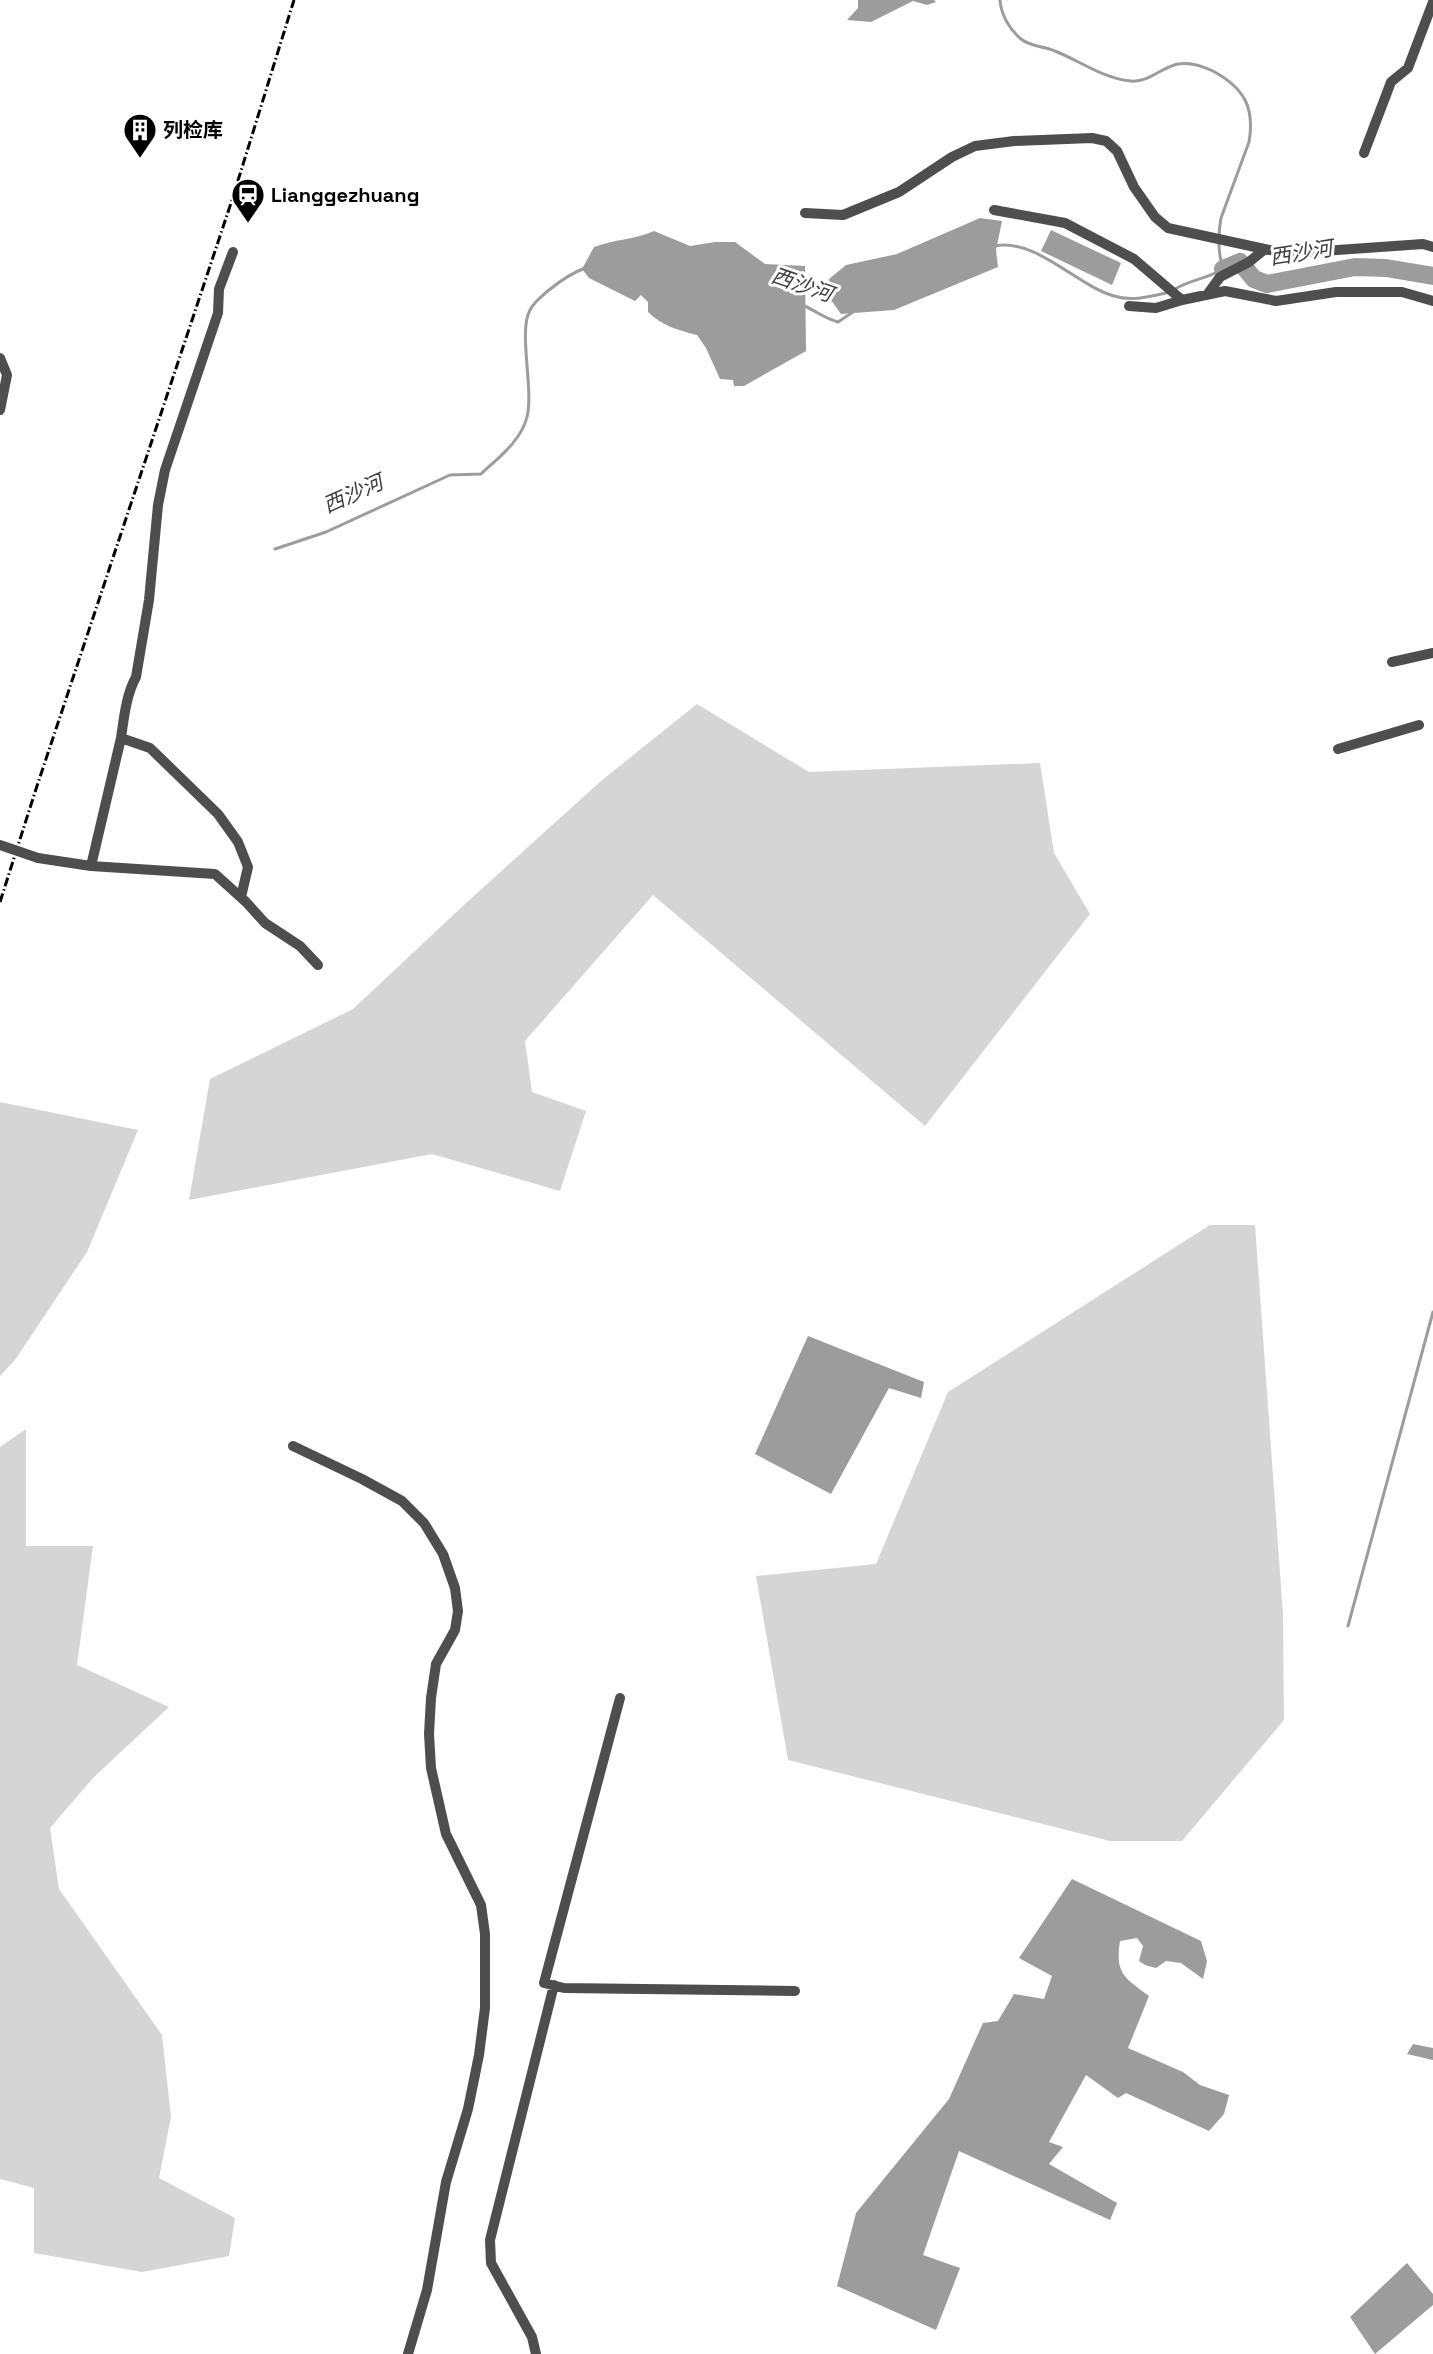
<svg xmlns="http://www.w3.org/2000/svg" width="1433" height="2354" font-family="'Space Grotesk','Noto Sans SC',sans-serif">
  <style>
    .green { fill: #d5d5d5 }
    .water { fill: #9c9c9c }
    .lines { fill: none; stroke-linecap: round; stroke-linejoin: round }
    .stream { stroke: #9c9c9c; stroke-width: 3 }
    .river { stroke: #9c9c9c; stroke-width: 18 }
    .minor { stroke: #4e4e4e; stroke-width: 10 }
    .rail { stroke: #000; stroke-width: 3; stroke-dasharray: 9 3 1.5 3; stroke-linecap: butt }
    .minor-bridge { stroke: #4e4e4e; stroke-width: 10 }
    .labels { text-anchor: middle; stroke-width: 6; stroke-linejoin: round; paint-order: stroke }
    .poi-label { font-size: 20px; font-weight: bold; fill: #000; stroke: #fff; text-anchor: start }
    .water-label { font-size: 21px; font-style: italic; fill: #3d3d3d; stroke: #fff }
  </style>
  <rect width="100%" height="100%" fill="#fff"/>
  <path class="green" d="M697,704L809,772L1040,763L1054,853L1090,914L925,1126L653,895L525,1041L532,1092L586,1111L560,1191L432,1154L189,1200L210,1079L353,1009L465,904L601,781Z
    M0,1102L138,1130L87,1252L15,1360L0,1376Z
    M1210,1225H1255L1283,1615L1284,1720L1182,1841H1110L788,1760L756,1576L876,1564L948,1392Z
    M26,1429V1546H93L77,1665L169,1707L93,1778L50,1828L59,1889L162,2035L171,2117L159,2178L235,2218L229,2256L142,2272L34,2253V2188L0,2179V1447Z"/>
  <path class="water" d="M858,0H934L936,2L927,5L913,1L871,22L847,20L858,8Z
    M980,218L1002,221L996,250L998,267L894,310L841,314L831,300L829,279L846,265L897,254Z
    M1051,230L1121,263L1112,285L1041,251Z
    M654,231L690,246L715,242H735L765,264L805,266L806,351L744,386H734L733,380L720,379L706,348L697,335C678,330 662,326 648,312V302L641,295L635,301L589,278L582,269L594,247C615,239 633,240 654,231Z
    M808,1336L924,1382L921,1398L889,1388L831,1494L755,1454Z
    M1072,1879L1201,1941L1207,1961L1203,1979L1181,1963L1166,1961L1156,1968L1145,1965L1139,1961L1143,1946L1137,1938L1120,1941C1115,1974 1124,1977 1149,1996L1128,2048L1183,2072L1200,2085L1229,2095L1224,2114L1209,2131L1126,2093L1118,2098L1086,2075L1049,2142L1063,2147L1049,2164L1117,2203L1110,2220L959,2151L923,2255L960,2268L936,2330L837,2286L856,2213L949,2099L983,2023L998,2021L1014,1994L1044,1999L1052,1976L1019,1958Z
    M1413,2044L1433,2048V2060L1407,2054Z
    M1407,2263L1433,2294V2305L1375,2354L1350,2317Z"/>
  <g class="lines">
    <path class="stream" d="M1000,0C1001,15 1010,30 1021,39C1031,47 1044,46 1055,51C1080,61 1104,79 1131,81C1148,83 1162,67 1178,64C1191,62 1202,66 1213,71C1244,88 1255,107 1249,142L1221,218C1218,235 1218,253 1223,269C1207,279 1192,279 1175,289
      M995,246C1036,238 1076,285 1114,296C1132,302 1152,296 1170,292
      M802,305C815,310 825,319 838,322L853,312
      M275,549L326,532L450,475L481,474C498,458 521,441 527,417C534,389 518,331 530,310C534,302 542,296 549,290C560,281 572,273 585,268
      M1348,1626L1433,1312"/>
    <path class="river" d="M1223,269L1240,262L1254,279L1267,284L1355,267L1386,268L1433,276"/>
    <path class="minor" d="M1364,153L1391,82L1408,68L1433,2
      M994,210L1065,223L1134,259L1182,300
      M805,213L843,215L899,192L952,157L975,146L1014,141L1092,138L1106,141L1117,151L1134,187L1155,217L1168,228L1269,250L1309,252L1423,244L1433,247
      M1207,295L1220,277L1249,262L1265,249
      M1129,306L1156,308L1182,300L1225,291L1276,301L1336,292H1402L1433,301
      M0,358L7,375L0,410
      M1392,662L1433,653
      M121,738L150,748L218,814L238,842L248,867L241,897
      M1338,749L1419,725
      M38,858L91,866L215,874L246,902L265,923L300,946L318,965
      M91,866L121,738C124,718 126,695 136,677L149,600L158,505L165,470L218,313L219,289L233,252
      M293,1446L362,1479L402,1501L424,1523L443,1554L455,1588L458,1611L455,1630L436,1664L431,1698L429,1734L431,1768L446,1834L481,1905L485,1934V2008L479,2055L468,2109L446,2182L427,2290L408,2354
      M620,1698L544,1983L564,1988L795,1991
      M536,2354L532,2337L491,2263L490,2240L554,1985"/>
    <path class="rail" d="M0,902L36,789L231,203L294,0"/>
    <path class="minor-bridge" d="M0,845L38,858"/>
  </g>
  <defs>
    <g id="building-pin" transform="scale(1.725)"><path d="M0 17L-7.5 6A9.5 9.5 0 1 1 7.5 6Z" fill="#000" stroke="#fff"/><path d="M-4-6H4V6H1V3H-1V6H-4ZM-2.5-4.3h1.7v1.8h-1.7ZM.8-4.3h1.7v1.8H.8ZM-2.5-1h1.7V.8h-1.7ZM.8-1h1.7V.8H.8Z" fill="#fff"/></g>
    <g id="station-pin" transform="scale(1.725)"><path d="M0 17L-7.5 6A9.5 9.5 0 1 1 7.5 6Z" fill="#000" stroke="#fff"/><path d="M-3-6H3Q5-6 5-4V2Q5 4 3 4L4.5 6H3L1.5 4h-3L-3 6H-4.5L-3 4Q-5 4-5 2V-4Q-5-6-3-6ZM-3.5-4v3h7v-3ZM-3.5 1v1.5H-2V1ZM2 1v1.5H3.5V1Z" fill="#fff"/></g>
  </defs>
  <g fill-rule="evenodd">
    <use href="#building-pin" x="140" y="130"/>
    <use href="#station-pin" x="248" y="195"/>
  </g>
  <g class="labels">
    <g class="poi-label">
      <text x="163" y="137">列检库</text>
      <text x="271" y="202">Lianggezhuang</text>
    </g>
    <g class="water-label">
      <text transform="translate(1301 253) rotate(-9)" y="7">西沙河</text>
      <text transform="translate(802 285) rotate(19)" y="7">西沙河</text>
      <text transform="translate(353 494) rotate(-24)" y="7">西沙河</text>
    </g>
  </g>
</svg>
